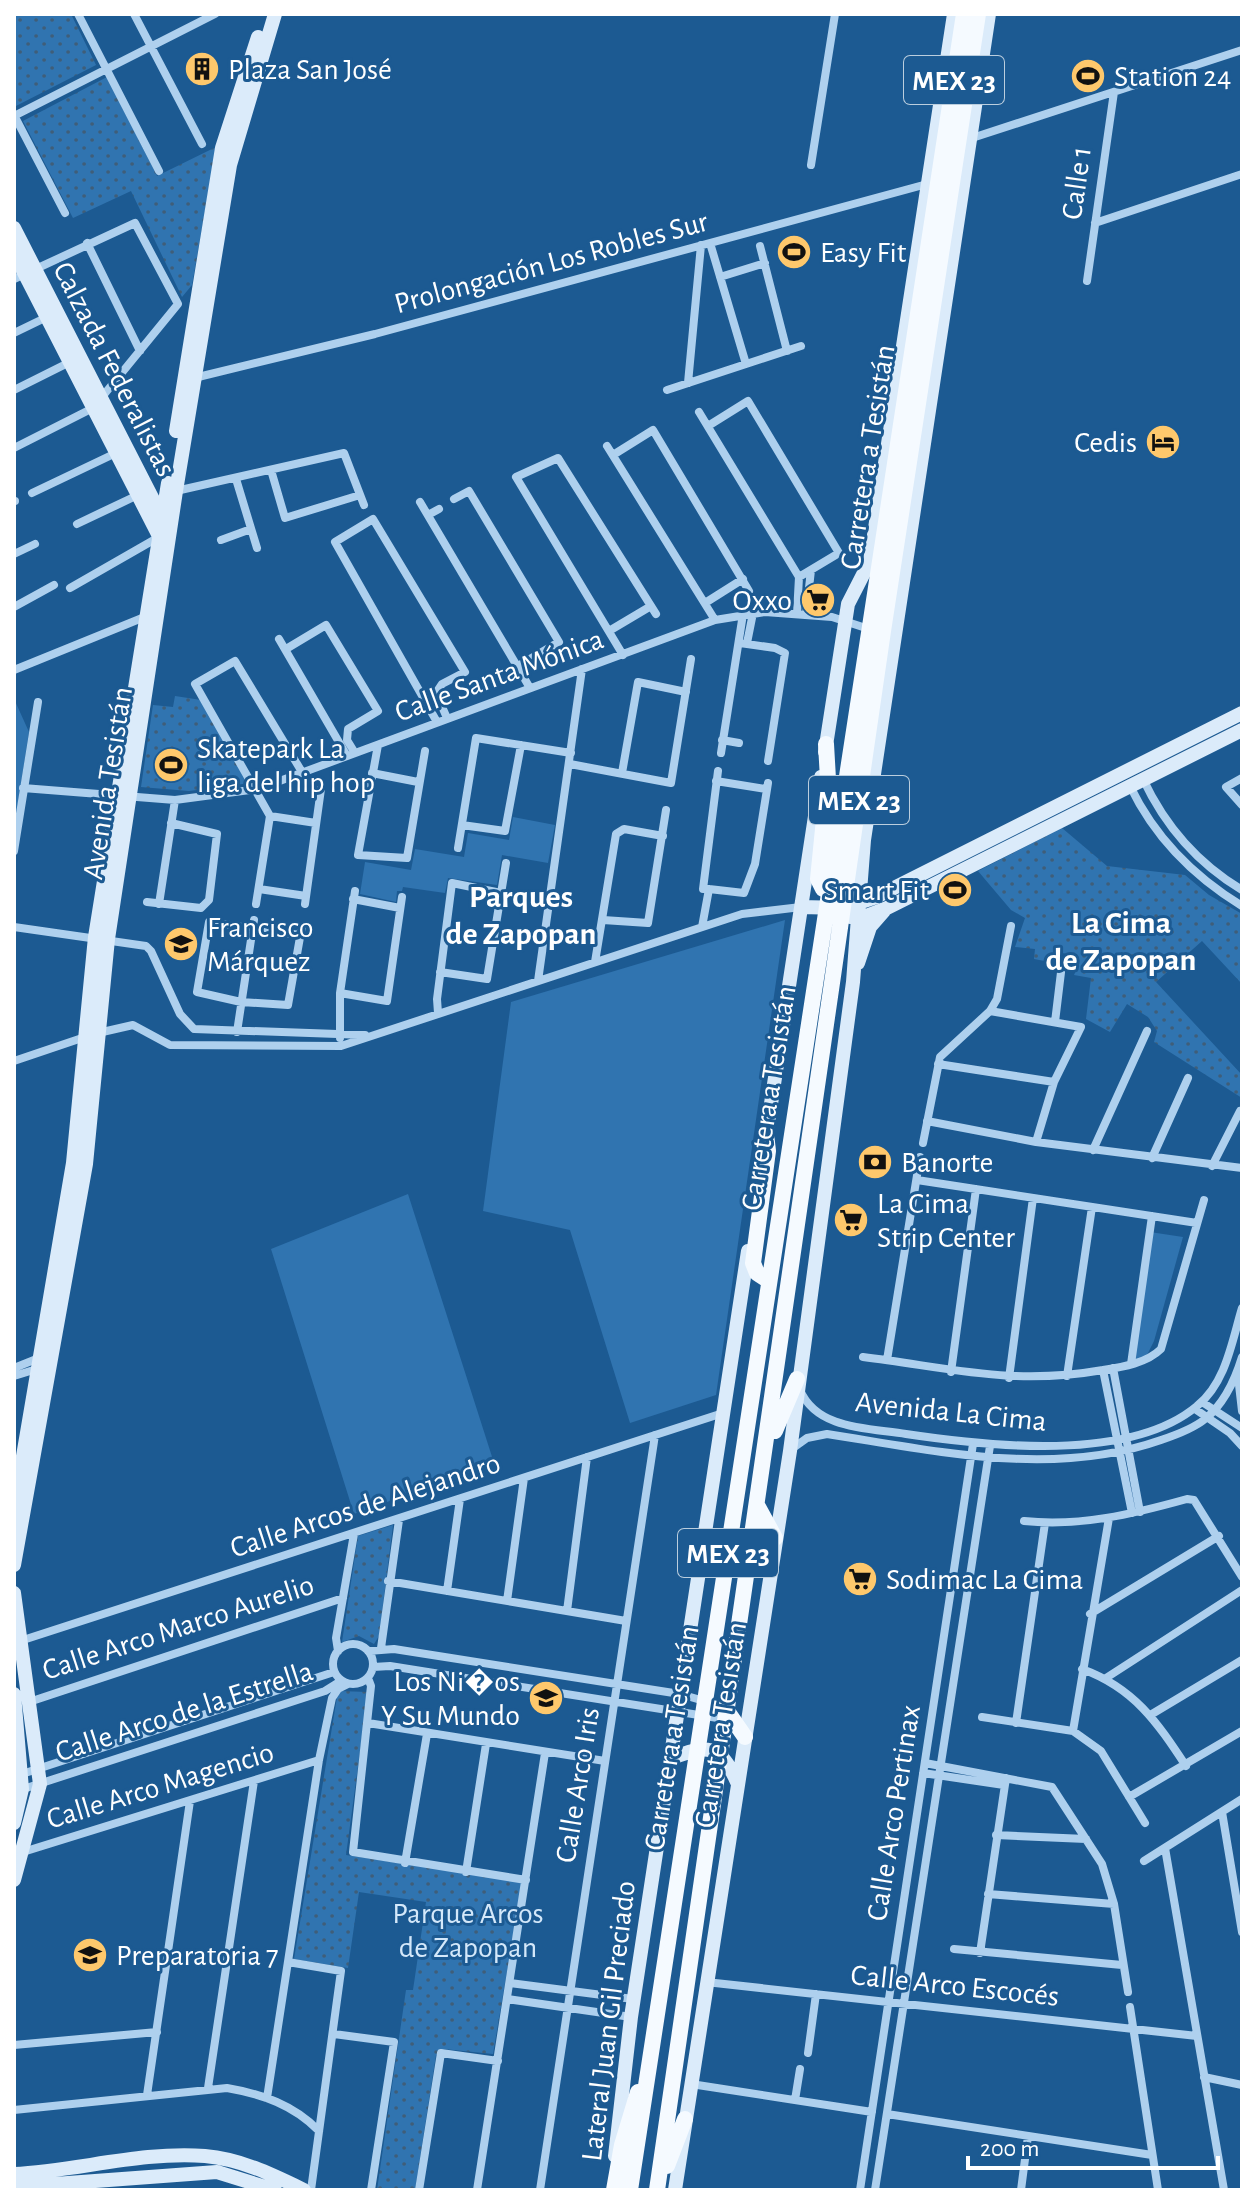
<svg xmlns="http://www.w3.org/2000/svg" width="1256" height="2204" font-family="'Alegreya Sans',sans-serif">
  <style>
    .grass { fill: #3074b0 }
    .park { fill: url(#park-dots) }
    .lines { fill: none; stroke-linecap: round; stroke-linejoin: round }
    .street { stroke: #aed0ee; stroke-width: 8 }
    .secondary { stroke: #dbebfa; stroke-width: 14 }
    .primary { stroke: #f5faff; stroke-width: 16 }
    .labels { text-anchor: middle; stroke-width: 6; stroke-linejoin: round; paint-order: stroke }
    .shield { fill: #1c5a92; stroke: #bbcede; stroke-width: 2 }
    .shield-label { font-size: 28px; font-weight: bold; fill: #fff }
    .poi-label { font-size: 30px; fill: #fff; stroke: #1c5a92; text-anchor: start }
    .street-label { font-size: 30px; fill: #fff; stroke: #1c5a92 }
    .park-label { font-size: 30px; fill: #d4e8fa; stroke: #1c5a92 }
    .neighbourhood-label { font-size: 32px; font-weight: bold; fill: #fff; stroke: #1c5a92 }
  </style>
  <defs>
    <pattern id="park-dots" width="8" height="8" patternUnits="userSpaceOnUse" patternTransform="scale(2)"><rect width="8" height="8" fill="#3074b0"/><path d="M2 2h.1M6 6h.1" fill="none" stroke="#3f5e79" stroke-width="1.8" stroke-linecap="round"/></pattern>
  </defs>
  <rect width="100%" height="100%" fill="#1c5a92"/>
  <path class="grass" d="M15,701L29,732L14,829V702Z
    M513,817L555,825L548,863L502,855L497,885L448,878L445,893L403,887L402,891H397L396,902L360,894L365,862L411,870L415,849L464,857L468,833L509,840Z
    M785,920L716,1395L630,1423L570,1230L483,1211L511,1002Z
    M408,1194L494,1463L354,1514L271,1249Z
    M1150,1232L1183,1237L1154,1341L1147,1355L1131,1364Z"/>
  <path class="park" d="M14,14H71L96,65L14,107Z
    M107,77L157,176L216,147L192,285L182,297L131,191L73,218L23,121Z
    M175,696L201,700L250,783L189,791L141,787L153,705L173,707Z
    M1062,828L1107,866L1185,875L1209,895L1242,914V984L1202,941L1156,982L1242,1075V1098L1154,1042L1157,1031L1148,1017L1127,1004L1110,1032L1086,1019L1091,978L1074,975L1079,964L1074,955L1062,953L1055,963L1034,959L1035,949L1015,947L1025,918L1011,910L978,871Z
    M393,1525L379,1636L374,1644L359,1636L342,1642L358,1536Z
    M338,1691L368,1692L346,1855L522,1882L493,2054L444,2049L436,2055L415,2190H377L406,1990H413L426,1902L359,1892L348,1968L294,1959Z"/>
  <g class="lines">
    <path class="street" d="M78,14L159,171
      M134,14L202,144
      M14,115L65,213
      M14,116L215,14
      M969,139L1242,50
      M811,165L835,14
      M1095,223L1242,174
      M87,243L140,351
      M710,243L746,364
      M760,246L787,351
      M720,277L765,263
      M14,279L135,223L178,304L93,408L14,448
      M1087,281L1114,92
      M14,333L47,317
      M194,378L375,334L927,184
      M688,383L701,245
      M14,390L72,361
      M667,390L801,346
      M699,412L799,577L797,614
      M708,426L748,401L839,553L799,577
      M607,446L715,620
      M613,455L653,430L749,591
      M271,470L285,518L360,495
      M236,479L257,548
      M176,491L344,453L364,505
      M32,493L116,453
      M454,499L469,491L559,642L518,666
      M14,501H15
      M420,502L530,688
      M428,515L439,509
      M77,524L138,495
      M221,540L251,529
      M14,554L35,544
      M70,588L159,537
      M705,603L743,579
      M14,607L54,585
      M806,615L811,570
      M609,631L651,606
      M279,639L347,756
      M740,643L775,648L785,653L768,761
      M747,643L753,613
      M286,649L326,625L378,711L348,729L347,740L355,753
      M623,655L516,477L558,458L656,614
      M14,670L147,616
      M437,722L335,542L373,519L465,672L442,684L436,693L447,718
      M722,740L739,743
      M378,745L358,855L407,858L425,751
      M721,753L743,614
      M570,764L671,783L691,659
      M372,773L418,782
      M622,773L638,682L686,692
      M1242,778L1226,787L1242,805
      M1143,779C1165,826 1197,863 1242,890
      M716,781L766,789
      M1130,786C1155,838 1193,876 1242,906
      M23,788L175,800L258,789L715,620L765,612L832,617L872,630
      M270,816L316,823
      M462,825L505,831L521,745
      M458,848L476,738L571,753
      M14,851L38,702
      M259,889L306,896
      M709,889L744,893L755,864L768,783
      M353,899L400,908
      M147,902L201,908L209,900L217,834L171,823
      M159,904L175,800
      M256,904L270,816L195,684L235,661L302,772
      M305,904L321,789
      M603,920L648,923L666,810
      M14,927L146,946L151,951L180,1014L194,1029L365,1035
      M702,927L709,889H703L718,771
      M300,935L209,922L197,992L241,1002L288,1005L302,926
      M595,962L616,834L624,829L663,836
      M440,972L487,979L506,863
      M538,981L582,669
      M340,993L387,1001L402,897
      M990,1011L1081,1027L1054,1082L1036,1142
      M438,1013L437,999L452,883L501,893
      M1055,1022L1062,964
      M237,1032L254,920
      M98,1033L133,1025L170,1045L341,1046L742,914L801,907
      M340,1038V993L355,891
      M14,1061L85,1037
      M938,1064L1054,1082
      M927,1121L1036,1142L1242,1168
      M923,1143L940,1057L990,1011L997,999L1011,926
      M1093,1150L1147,1031
      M1152,1158L1188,1078
      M1212,1166L1240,1111
      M917,1180L1197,1223
      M863,1357C952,1368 1012,1386 1103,1370C1123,1367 1147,1363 1161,1349L1204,1200
      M887,1360L920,1157
      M1131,1364L1152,1216
      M14,1368L39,1358
      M1113,1368L1140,1512
      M1103,1370L1132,1513
      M951,1372L976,1189
      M14,1376L40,1368
      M1067,1376L1092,1207
      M1238,1376L1242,1411
      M1009,1378L1033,1198
      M800,1390C817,1430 869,1428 906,1434C987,1446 1129,1463 1197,1406C1226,1383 1232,1341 1242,1308
      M1202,1402L1242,1428
      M1195,1409L1230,1433L1242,1446
      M793,1448L807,1438L827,1434C937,1451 1053,1478 1161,1440C1176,1435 1193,1429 1205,1419C1224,1404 1235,1380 1242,1357
      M1024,1521C1080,1527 1133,1514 1187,1499L1194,1500L1242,1577
      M388,1581L626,1621
      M447,1591L460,1499
      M507,1601L524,1478
      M567,1611L587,1457
      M1090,1614L1219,1536
      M20,1641L723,1413
      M333 1664a20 20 0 1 1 40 0a20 20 0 1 1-40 0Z
      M381,1648L399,1520
      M338,1651L336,1638L354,1534
      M368,1651L394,1649L680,1694L725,1707
      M373,1667L390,1666L724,1719
      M1082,1669C1134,1688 1157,1722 1186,1766
      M368,1678L371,1686L353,1852L526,1880
      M1106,1678L1242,1590
      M29,1702L343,1598
      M1152,1714L1242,1660
      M982,1717L1073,1731L1101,1751L1145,1823
      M368,1723L605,1761
      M1016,1723L1045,1523
      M1073,1731L1109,1518
      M925,1763L1052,1787L1102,1864L1114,1904L1128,1992
      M923,1773L1004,1785
      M19,1775L334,1672
      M14,1792L325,1691L341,1681
      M1129,1797L1242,1731
      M1222,1812L1242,1932
      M996,1835L1086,1839
      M1165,1848L1224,2190
      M14,1851L23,1852L319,1760
      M1144,1861L1242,1799
      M405,1863L427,1734
      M466,1872L486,1744
      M988,1894L1114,1904
      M954,1949L1122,1965
      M980,1953L1006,1778
      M288,1962L341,1971L311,2190
      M706,1982L1197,2036
      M510,1983L633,1999
      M507,1999L631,2017
      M1130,2007L1158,2190
      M334,2034L394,2042L371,2190
      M14,2045L157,2032
      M808,2053L816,1994
      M1204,2077L1242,2085
      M691,2084L872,2112
      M208,2088L254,1781
      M147,2095L190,1801
      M267,2098L319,1760L332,1698L338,1689L348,1684
      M795,2100L800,2069
      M14,2110L227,2088C262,2094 294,2105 319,2131
      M887,2114L1152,2155
      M419,2190L441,2053L498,2061
      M477,2190L545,1753
      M540,2190L655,1435
      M860,2190L973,1444
      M875,2190L990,1446
      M1021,2190L1028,2136"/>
    <path class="secondary" d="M14,228L163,519
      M14,253L160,538
      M176,431L222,148L258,37
      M825,752L848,604L870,561L954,14
      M801,907L843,908L876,897L1242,713
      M850,917L866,916L887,908L1242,730
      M858,963L870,927L884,911
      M765,1143L821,777
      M14,1509L73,1163L95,937L168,483
      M14,1565L86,1164L108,939L176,491L230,165L275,14
      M14,1593L40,1784L14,1880
      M14,1694L22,1789L14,1823
      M670,1759C706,1744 720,1743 737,1782
      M615,2156L631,2017L748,1251
      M14,2174C77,2171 142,2151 205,2156C241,2159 273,2175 304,2190
      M14,2187L217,2172L275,2190
      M675,2190L790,1451L853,982L864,840L989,14"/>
    <path class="primary" d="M823,889L818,879L828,779L826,744
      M766,1134L768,1151L753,1263L757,1273L769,1281
      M775,1431L797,1379
      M757,1505L775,1538
      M725,1708L745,1737
      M667,2166L685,2119
      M614,2190L622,2145L638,2092
      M630,2190L964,14
      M657,2190L883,631L978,14"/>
  </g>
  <defs>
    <g id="building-disc" transform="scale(1.8)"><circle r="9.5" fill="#fec86c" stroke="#1c5a92"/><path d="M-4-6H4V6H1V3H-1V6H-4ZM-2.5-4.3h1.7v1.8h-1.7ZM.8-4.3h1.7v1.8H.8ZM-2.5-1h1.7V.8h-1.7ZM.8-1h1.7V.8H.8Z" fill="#111"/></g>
    <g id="stadium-disc" transform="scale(1.8)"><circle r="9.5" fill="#fec86c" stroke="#1c5a92"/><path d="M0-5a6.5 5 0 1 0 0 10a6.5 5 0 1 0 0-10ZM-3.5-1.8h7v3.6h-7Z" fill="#111"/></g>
    <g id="hotel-disc" transform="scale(1.8)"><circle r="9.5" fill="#fec86c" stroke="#1c5a92"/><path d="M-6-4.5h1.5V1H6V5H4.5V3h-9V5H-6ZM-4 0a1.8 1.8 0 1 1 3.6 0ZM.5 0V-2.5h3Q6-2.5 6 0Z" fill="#111"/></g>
    <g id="supermarket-disc" transform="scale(1.8)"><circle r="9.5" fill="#fec86c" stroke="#1c5a92"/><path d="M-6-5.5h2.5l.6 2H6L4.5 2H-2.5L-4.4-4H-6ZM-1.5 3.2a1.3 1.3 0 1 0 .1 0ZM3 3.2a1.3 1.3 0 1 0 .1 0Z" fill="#111"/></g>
    <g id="school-disc" transform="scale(1.8)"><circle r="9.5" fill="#fec86c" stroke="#1c5a92"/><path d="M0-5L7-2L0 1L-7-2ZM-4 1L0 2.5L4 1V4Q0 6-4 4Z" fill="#111"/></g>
    <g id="bank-disc" transform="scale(1.8)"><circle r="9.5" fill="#fec86c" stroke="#1c5a92"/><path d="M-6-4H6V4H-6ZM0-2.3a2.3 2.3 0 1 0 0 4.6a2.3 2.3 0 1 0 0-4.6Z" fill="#111"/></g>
    <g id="university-disc" transform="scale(1.8)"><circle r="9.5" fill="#fec86c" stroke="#1c5a92"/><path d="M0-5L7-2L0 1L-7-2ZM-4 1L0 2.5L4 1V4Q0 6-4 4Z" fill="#111"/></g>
  </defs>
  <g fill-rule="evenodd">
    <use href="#building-disc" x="202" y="69"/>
    <use href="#stadium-disc" x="1088" y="76"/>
    <use href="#stadium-disc" x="794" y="252"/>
    <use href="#hotel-disc" x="1163" y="442"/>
    <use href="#supermarket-disc" x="818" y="600"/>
    <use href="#stadium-disc" x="171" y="765"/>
    <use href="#stadium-disc" x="955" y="890"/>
    <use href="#school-disc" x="181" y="944"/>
    <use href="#bank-disc" x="875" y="1162"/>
    <use href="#supermarket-disc" x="851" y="1220"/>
    <use href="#supermarket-disc" x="860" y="1579"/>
    <use href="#school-disc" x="546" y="1698"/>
    <use href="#university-disc" x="90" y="1955"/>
  </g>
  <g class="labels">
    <g class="shield">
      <rect x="904" y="56" width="100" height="48" rx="6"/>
      <rect x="809" y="776" width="100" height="48" rx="6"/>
      <rect x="678" y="1529" width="100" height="48" rx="6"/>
    </g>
    <g class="shield-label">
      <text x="954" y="90">MEX 23</text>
      <text x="859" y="810">MEX 23</text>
      <text x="728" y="1563">MEX 23</text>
    </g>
    <g class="poi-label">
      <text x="228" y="79">Plaza San José</text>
      <text x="1114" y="86">Station 24</text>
      <text x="820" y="262">Easy Fit</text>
      <text x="1137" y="452" text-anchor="end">Cedis</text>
      <text x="792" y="610" text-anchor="end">Oxxo</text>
      <text x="197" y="758">Skatepark La<tspan x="197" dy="34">liga del hip hop</tspan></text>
      <text x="929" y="900" text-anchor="end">Smart Fit</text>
      <text x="207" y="937">Francisco<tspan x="207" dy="34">Márquez</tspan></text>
      <text x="901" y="1172">Banorte</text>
      <text x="877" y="1213">La Cima<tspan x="877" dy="34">Strip Center</tspan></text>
      <text x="886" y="1589">Sodimac La Cima</text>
      <text x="520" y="1691" text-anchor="end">Los Ni�os<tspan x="520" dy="34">Y Su Mundo</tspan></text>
      <text x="116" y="1965">Preparatoria 7</text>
    </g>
    <g class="street-label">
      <text transform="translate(1076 183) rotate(-82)" y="10">Calle 1</text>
      <text transform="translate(551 262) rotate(-15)" y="10">Prolongación Los Robles Sur</text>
      <text transform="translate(115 369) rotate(63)" y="10">Calzada Federalistas</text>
      <text transform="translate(867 457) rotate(-81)" y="10">Carretera a Tesistán</text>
      <text transform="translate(499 675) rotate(-20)" y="10">Calle Santa Mónica</text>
      <text transform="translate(107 783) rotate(-81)" y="10">Avenida Tesistán</text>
      <text transform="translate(768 1098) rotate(-81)" y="10">Carretera a Tesistán</text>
      <text transform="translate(951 1411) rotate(6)" y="10">Avenida La Cima</text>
      <text transform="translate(365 1505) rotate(-18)" y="10">Calle Arcos de Alejandro</text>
      <text transform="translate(178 1627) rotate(-18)" y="10">Calle Arco Marco Aurelio</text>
      <text transform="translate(184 1711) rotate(-18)" y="10">Calle Arco de la Estrella</text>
      <text transform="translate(720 1725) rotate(-81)" y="10">Carretera Tesistán</text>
      <text transform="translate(671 1738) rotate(-81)" y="10">Carretera a Tesistán</text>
      <text transform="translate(160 1785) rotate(-17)" y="10">Calle Arco Magencio</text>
      <text transform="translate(577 1785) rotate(-81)" y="10">Calle Arco Iris</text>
      <text transform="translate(893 1813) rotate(-81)" y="10">Calle Arco Pertinax</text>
      <text transform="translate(955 1985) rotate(6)" y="10">Calle Arco Escocés</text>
      <text transform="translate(608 2021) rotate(-83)" y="10">Lateral Juan Gil Preciado</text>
    </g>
    <g class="park-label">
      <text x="468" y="1923">Parque Arcos<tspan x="468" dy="34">de Zapopan</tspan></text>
    </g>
    <g class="neighbourhood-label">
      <text x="521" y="907">Parques<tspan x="521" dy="37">de Zapopan</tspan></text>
      <text x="1121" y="933">La Cima<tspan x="1121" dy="37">de Zapopan</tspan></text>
    </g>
  </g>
  <rect width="1256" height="2204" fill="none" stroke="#ffffff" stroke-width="32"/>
  <path d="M968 2156v12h250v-12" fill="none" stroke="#ffffff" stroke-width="4"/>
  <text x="980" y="2156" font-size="24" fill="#ffffff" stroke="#1c5a92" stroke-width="6" paint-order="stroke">200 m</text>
</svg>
